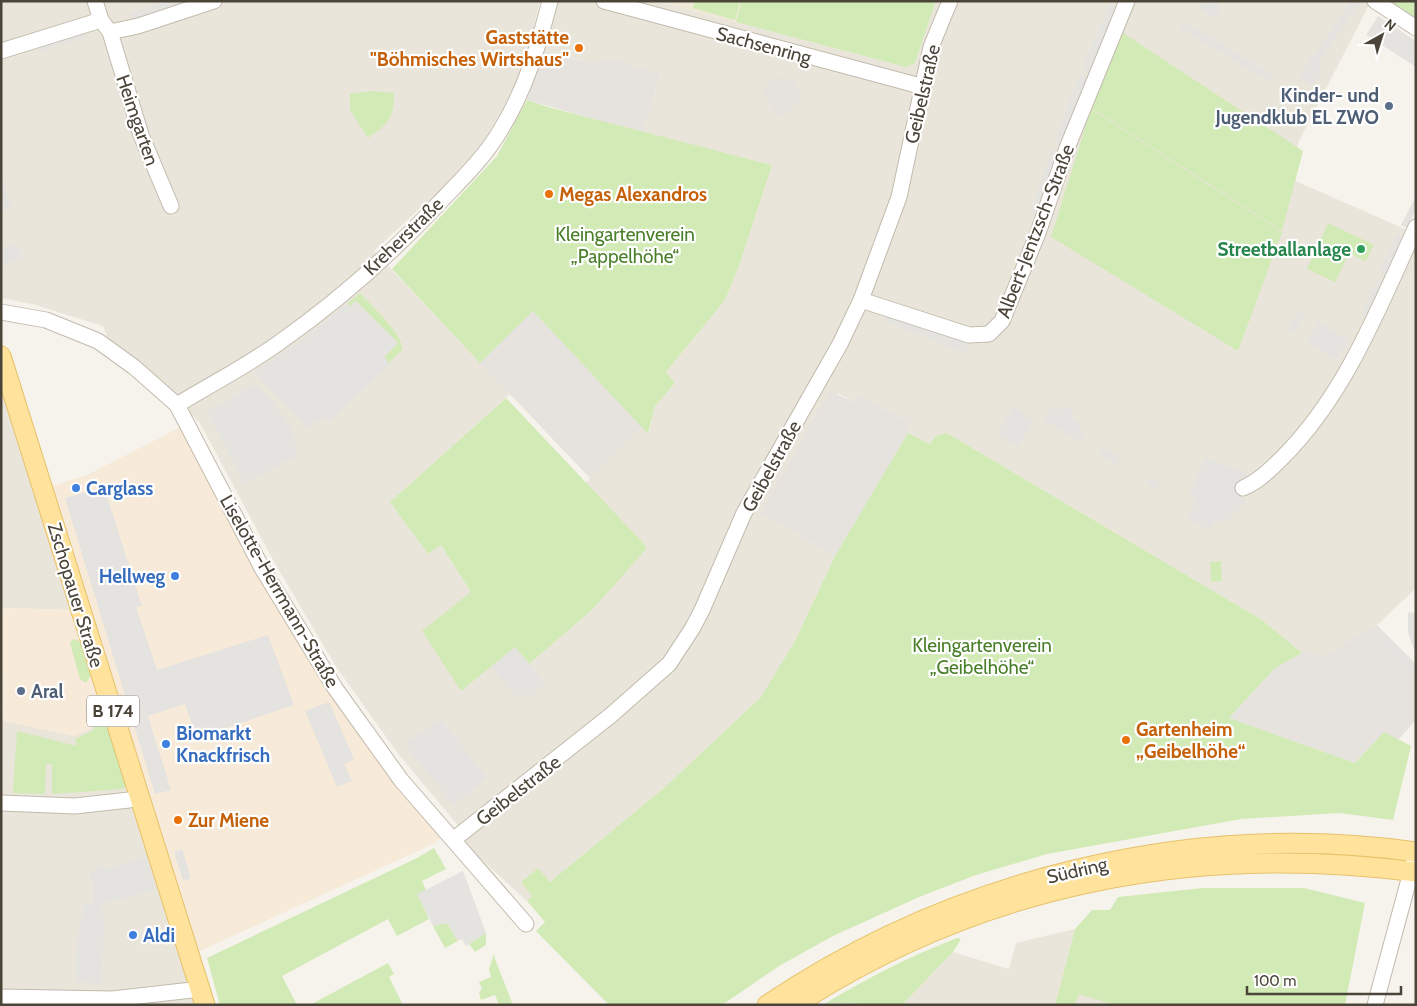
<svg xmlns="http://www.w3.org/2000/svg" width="1417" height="1006" font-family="Cabin,sans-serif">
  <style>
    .residential { fill: #eae5da }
    .commercial { fill: #f7ead8 }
    .industrial { fill: #e6e2dd }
    .education { fill: #efe8d6 }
    .green { fill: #d2eab5 }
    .parking { fill: #e5e3e0 }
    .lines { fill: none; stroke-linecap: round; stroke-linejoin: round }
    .minor-casing { stroke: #c2bbae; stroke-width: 17 }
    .major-casing { stroke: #e6c16a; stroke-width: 21 }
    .minor { stroke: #fff; stroke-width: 15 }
    .major { stroke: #ffe39c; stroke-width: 19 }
    .food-dot { fill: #e8710a; stroke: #fff; stroke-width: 2 }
    .service-dot { fill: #5c6f8a; stroke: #fff; stroke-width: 2 }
    .leisure-dot { fill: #2e9e5b; stroke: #fff; stroke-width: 2 }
    .shop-dot { fill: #3f7fe0; stroke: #fff; stroke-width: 2 }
    .labels { text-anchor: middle; stroke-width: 4.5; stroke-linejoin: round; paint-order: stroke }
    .shield { fill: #fff; stroke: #817c74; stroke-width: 1 }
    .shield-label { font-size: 18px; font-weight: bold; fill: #4b4439 }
    .food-label { font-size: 19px; font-weight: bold; fill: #c56008; stroke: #fff; text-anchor: start }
    .street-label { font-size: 19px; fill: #4b4439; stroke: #fff }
    .service-label { font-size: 19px; font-weight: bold; fill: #4e5e75; stroke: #fff; text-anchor: end }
    .park-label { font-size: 19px; fill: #4a7f2a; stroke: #fff }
    .leisure-label { font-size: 19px; font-weight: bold; fill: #27864d; stroke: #fff; text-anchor: end }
    .shop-label { font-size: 19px; font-weight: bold; fill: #366cbe; stroke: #fff; text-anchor: start }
  </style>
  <rect width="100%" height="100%" fill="#f6f3ec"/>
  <path class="residential" d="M1,1H540L529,48L520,73L504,107L487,135L470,159L429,202L420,208L374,251L510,394L390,502L428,554L441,545L471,592L529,664L592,610L646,546L585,483L642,427L649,433L655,406L675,383L666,372L725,300L740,263L772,165L643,133L660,73L612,59L591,63L539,49L553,1H656L906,67L915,63L936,1H1367L1370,3L1298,143L1291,179L1416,234V588L1377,625L1325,655L1302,653L1262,620L947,433L936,436L929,444H927L908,433L909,422L858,395L854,402L838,393L761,514L835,556L795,641L768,687L761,697L664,788L527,901L471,850L456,823L399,755L337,668L273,560L200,423L141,365L108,339L103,326L32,304L1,298Z
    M1,385L74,610L1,608Z
    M103,699L198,1005H1V715L3,721L84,705Z
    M1075,929L1055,1005H902L953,952L1009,969L1016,943Z
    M1079,993L1115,1005H1075Z"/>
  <path class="commercial" d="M183,426L257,569L443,835L435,843L198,952L46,488L87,475Z
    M1,608L74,610L103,699L85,705L93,728L74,736L3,721Z"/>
  <path class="industrial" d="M544,51L591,63L612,59L660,73L643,133L527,100Z
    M778,76L784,82L787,80L792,81L805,97L781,117L760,91Z
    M533,311L642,427L590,478L480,363Z
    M829,391L854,402L858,395L909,422L908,433L835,556L761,514Z
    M1377,625L1416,664V720L1398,740L1384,732L1355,763L1229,718L1275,668L1302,653L1325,655Z"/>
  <path class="education" d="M656,1H741L736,22Z"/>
  <path class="green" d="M695,1H740L735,20L693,8Z
    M741,1H936L915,63L906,67L736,22Z
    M1388,1H1416V28Z
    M1120,31L1303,151L1282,231L1091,108Z
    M372,91L394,93C394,119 389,123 368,138L350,110V94Z
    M527,100L548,107L772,165L740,263L725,300L666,372L675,383L655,406L648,434L533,311L480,363L392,269L497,156Z
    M1091,109L1282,232L1238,351L1051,237Z
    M1328,223L1374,245L1366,261L1349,253L1335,282L1307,269Z
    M360,293C370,304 405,336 402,350L391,360L390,364L384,357L398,343L356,301L350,307L347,304Z
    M506,398L646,546V549L592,610L529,664L515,647L461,691L422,631L471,592L441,545L428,554L390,502Z
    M908,433L929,444L936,436L947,433L1262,620L1302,653L1275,668L1229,718L1355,763L1384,732L1411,746L1393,820L1340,813L1241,819L1047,854L976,875L919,897L833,936L779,966L722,1005H609L536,931L545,922L527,901L532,896L521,882L538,868L550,882L664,788L761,697L795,641L835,556Z
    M1221,561L1222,581L1211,582L1210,562Z
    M73,639L81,642L91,675L86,683L80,679L70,643Z
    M93,724L108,728L126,785L123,789L52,794V764H46L45,794L13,793L17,731L77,746L75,739L94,730Z
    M434,848L446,869L422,881L426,890L418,894L429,919L397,936L388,919L282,976L297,1005H220L207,958L417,858Z
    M1203,888H1304L1365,903L1345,1005H1115L1079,994L1075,1005H1055L1075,929L1092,910H1110L1118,897Z
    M447,923L458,941L445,948L433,926Z
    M486,933V945L475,952L469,944Z
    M957,938L961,939L953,952L902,1005L826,1003C869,977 911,956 957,938Z
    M494,954L495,959L513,1005H499L495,995L481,1000L479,992L482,989L479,982L491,977L489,969Z
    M388,963L394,974L389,977L403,1005H310Z"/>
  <path class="parking" d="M165,1H189L132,19L130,13Z
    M1203,1H1218L1219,10L1213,19L1199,8Z
    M1351,1L1360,3L1319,62L1321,73L1313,86L1299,76Z
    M1110,3L1118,7L1089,72L1082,69Z
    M1378,16L1416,41V67L1366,35Z
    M1185,22L1273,75L1269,82L1180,28Z
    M84,28L87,37L38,52L36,44Z
    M1080,74L1089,78L1062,145L1055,141Z
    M1052,149L1061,152L1038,216L1030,213Z
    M1,176L11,207L1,212Z
    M1416,196V210L1407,228L1401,225Z
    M1397,234L1402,236L1386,274L1380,271Z
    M1,241L5,248L16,243L23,256L1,267Z
    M1377,279L1382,281L1366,317L1361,314Z
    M355,301L398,343L384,357L390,364L329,422L323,417L318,423L315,421L308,428L261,380L255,371L306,337L347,304L350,306Z
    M1299,311L1305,315L1293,334L1287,330Z
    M887,313L969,343L966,353L884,321Z
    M1319,321L1348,341L1335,360L1307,341Z
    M255,384L273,401L293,432L297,455L245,484L207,412Z
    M1063,404L1074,411L1070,419H1077L1083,438L1076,440L1044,420L1051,407L1058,411Z
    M1014,406L1034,422L1018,447L996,434Z
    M1103,447L1120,457L1116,465L1099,454Z
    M1205,457L1248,475L1240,496L1246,502L1223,524L1218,519L1208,530L1188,517L1196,500L1189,496Z
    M1149,477L1160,484L1156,490L1145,483Z
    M104,487L142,606L136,607L157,670L268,635L294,705L197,738L185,704L148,716L171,790L155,794L65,498Z
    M1415,597H1416V655L1408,632V612L1415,613Z
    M1381,632L1415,666L1411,671L1376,637Z
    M515,647L546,684L527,700L522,694L517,698L491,667Z
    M329,702L354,759L344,764L352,781L337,787L305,711Z
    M441,719L487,778L454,805L404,744Z
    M182,849L191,878L183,881L174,852Z
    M147,856L155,891L102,903L104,927L101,984L76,981L77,941L84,904H94V881L90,880V871H95V866L110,868Z
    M463,871L486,933L466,946L462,939L458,941L447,923L433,926L417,894Z"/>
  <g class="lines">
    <g class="minor-casing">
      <path id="minor" d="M95,1L101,20L110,32L141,135L171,206
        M604,1L924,87
        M1375,1L1416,28
        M110,32L138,26L214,1
        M1,51L101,20
        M861,300L969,335L989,334L1002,321L1038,233L1067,148L1127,1
        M1,312L46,320L98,341L134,367L177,405L262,568L335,688L401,780L526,924
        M177,405C211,384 247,366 280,342C337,302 391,254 439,203C461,180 484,158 500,131C525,91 538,47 550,1
        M1243,488C1259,481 1271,469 1283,457C1346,394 1379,307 1416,227
        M1,803L75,806L129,800
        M453,840L610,716L669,664L692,629L702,610L744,513L840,344L861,300L899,197L931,47L950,1
        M1,997L112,999L201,989
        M1375,1005L1414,861"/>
    </g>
    <g class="major-casing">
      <path id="major" d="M1,356L205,1005
        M767,1005C954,879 1191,820 1416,852
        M795,1005C983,883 1195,843 1416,872"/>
    </g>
    <use href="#minor" class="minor"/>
    <use href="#major" class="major"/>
  </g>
  <g class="food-dot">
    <circle cx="579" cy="48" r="5"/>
    <circle cx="549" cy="194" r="5"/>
    <circle cx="1126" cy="740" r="5"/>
    <circle cx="178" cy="820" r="5"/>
  </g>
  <g class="service-dot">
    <circle cx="1389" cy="106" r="5"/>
    <circle cx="21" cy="691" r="5"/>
  </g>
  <circle class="leisure-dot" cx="1361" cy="249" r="5"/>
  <g class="shop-dot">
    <circle cx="76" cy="488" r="5"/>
    <circle cx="175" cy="576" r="5"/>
    <circle cx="166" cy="744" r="5"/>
    <circle cx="133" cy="935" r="5"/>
  </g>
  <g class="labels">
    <rect class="shield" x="87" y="695.5" width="52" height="31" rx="4"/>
    <g class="shield-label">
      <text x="113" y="717">B 174</text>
    </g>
    <g class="food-label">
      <text x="569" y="44" text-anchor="end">Gaststätte<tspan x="569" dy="22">"Böhmisches Wirtshaus"</tspan></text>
      <text x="559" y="201">Megas Alexandros</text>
      <text x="1136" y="736">Gartenheim<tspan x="1136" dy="22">„Geibelhöhe“</tspan></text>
      <text x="188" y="827">Zur Miene</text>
    </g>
    <g class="street-label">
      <text transform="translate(764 45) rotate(15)" y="7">Sachsenring</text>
      <text transform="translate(922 94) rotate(-77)" y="7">Geibelstraße</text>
      <text transform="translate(138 120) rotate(71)" y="7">Heimgarten</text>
      <text transform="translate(1035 231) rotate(-69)" y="7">Albert-Jentzsch-Straße</text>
      <text transform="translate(403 236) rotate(-44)" y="7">Kreherstraße</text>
      <text transform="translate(771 466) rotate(-61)" y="7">Geibelstraße</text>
      <text transform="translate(280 591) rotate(60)" y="7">Liselotte-Herrmann-Straße</text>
      <text transform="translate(76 595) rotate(73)" y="7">Zschopauer Straße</text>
      <text transform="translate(518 790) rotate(-38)" y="7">Geibelstraße</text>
      <text transform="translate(1077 870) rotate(-13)" y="7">Südring</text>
    </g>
    <g class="service-label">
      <text x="1379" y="102">Kinder- und<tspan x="1379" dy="22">Jugendklub EL ZWO</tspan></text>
      <text x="31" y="698" text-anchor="start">Aral</text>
    </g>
    <g class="park-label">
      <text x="625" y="241">Kleingartenverein<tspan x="625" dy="22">„Pappelhöhe“</tspan></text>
      <text x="982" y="652">Kleingartenverein<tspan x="982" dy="22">„Geibelhöhe“</tspan></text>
    </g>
    <g class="leisure-label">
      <text x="1351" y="256">Streetballanlage</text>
    </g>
    <g class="shop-label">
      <text x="86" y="495">Carglass</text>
      <text x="165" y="583" text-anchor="end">Hellweg</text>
      <text x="176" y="740">Biomarkt<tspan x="176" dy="22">Knackfrisch</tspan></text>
      <text x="143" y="942">Aldi</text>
    </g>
  </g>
  <rect width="1417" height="1006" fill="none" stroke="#4b4439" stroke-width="5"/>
  <g transform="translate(1382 35) rotate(39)" stroke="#ffffff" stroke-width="4" paint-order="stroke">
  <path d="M0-4L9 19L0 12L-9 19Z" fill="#4b4439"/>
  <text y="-8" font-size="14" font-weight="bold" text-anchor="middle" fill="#4b4439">N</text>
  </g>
  <path d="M1247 986v8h154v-8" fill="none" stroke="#4b4439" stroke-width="2.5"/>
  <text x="1254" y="986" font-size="15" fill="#4b4439" stroke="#ffffff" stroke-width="4" paint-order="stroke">100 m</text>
</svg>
